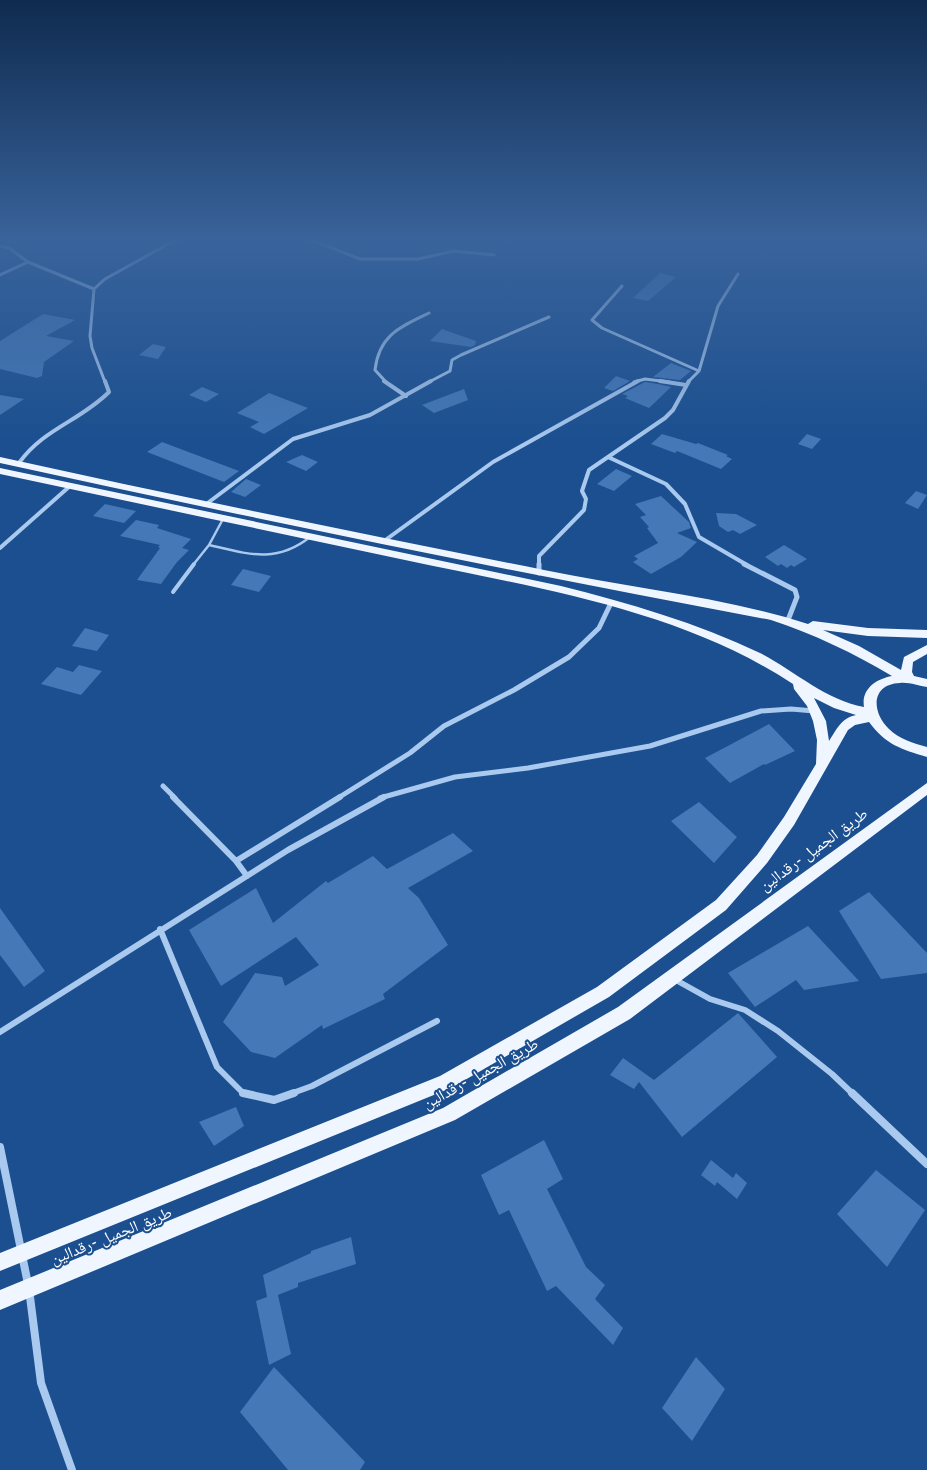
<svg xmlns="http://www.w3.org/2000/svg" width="927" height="1470" font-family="Overpass,'Noto Naskh Arabic',sans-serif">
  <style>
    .building { fill: #4478b7 }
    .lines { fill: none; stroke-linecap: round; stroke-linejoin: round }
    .lane-far1 { stroke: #a9c9ee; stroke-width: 2.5 }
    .lane { stroke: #a9c9ee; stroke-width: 4 }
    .street-far4 { stroke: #a9c9ee; stroke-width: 3 }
    .street-far3 { stroke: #a9c9ee; stroke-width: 4 }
    .street-far2 { stroke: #a9c9ee; stroke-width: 5 }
    .street-far1 { stroke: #a9c9ee; stroke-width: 6 }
    .street { stroke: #a9c9ee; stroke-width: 8 }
    .primary { fill: #f0f6ff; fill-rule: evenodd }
    .labels { text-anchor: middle; stroke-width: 4; stroke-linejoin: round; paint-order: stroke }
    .near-street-label { font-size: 16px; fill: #fff; stroke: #1b4f8f }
  </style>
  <rect width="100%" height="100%" fill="#1b4f8f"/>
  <path class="building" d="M660,273L676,277L648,301L633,298Z
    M43,314L75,320L46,336L74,341L44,362L42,376L37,378L0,369V341Z
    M442,329L476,341L475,345L471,347L430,341Z
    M153,344L166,347L158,359L139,355Z
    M671,363L691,371L680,380L653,377Z
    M616,376L630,381L613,391L604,388Z
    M645,382L658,384L671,387L649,408L625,398L628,396L622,394Z
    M202,387L219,394L206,402L189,395Z
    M464,389L468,400L434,413L422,405Z
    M269,393L308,408L264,434L250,427L259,422L237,413Z
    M0,395L24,399L0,415Z
    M662,434L696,444L698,443L728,455L726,456L732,459L721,469L677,451L675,453L651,444Z
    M807,434L821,439L812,449L798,444Z
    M162,442L239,471L224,482L147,452Z
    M302,455L318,462L306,471L286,462Z
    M616,469L632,476L614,491L597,484Z
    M246,479L261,485L245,497L231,492Z
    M916,491L927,495L918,509L905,503Z
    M661,496L689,522L691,528L677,533L697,542L681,557L651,574L633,562L638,559L634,556L658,543L647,528L649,527L640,517L646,515L635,504Z
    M105,504L136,511L124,523L93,516Z
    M716,513L736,514L757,525L740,534L733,530L728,532L719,526Z
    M136,520L159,525L157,528L191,539L182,548L189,550L177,562L161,584L137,580L160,548L158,547L160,545L120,536Z
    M784,545L807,559L794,567L791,565L787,568L781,564L778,566L765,557Z
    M243,569L271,576L259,592L231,585Z
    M85,628L109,635L97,651L72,646Z
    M79,665L102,671L81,695L41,684L57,667L73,672Z
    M769,724L795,751L765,765L764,764L730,783L705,758Z
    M699,802L737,837L714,863L671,821Z
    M453,833L473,851L408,888L419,898L448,945L383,994L385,999L323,1029L322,1025L275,1058L251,1052L223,1022L255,973L282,977L285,986L319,965L296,937L221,986L189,930L256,888L273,923L326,881L328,883L373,856L387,869Z
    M869,892L927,953V973L881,979L839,911Z
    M0,908L45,971L24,987L0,955Z
    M808,926L859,981L804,990L796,980L755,1007L728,973Z
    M738,1013L777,1057L682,1137L639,1082L634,1089L610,1075L623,1058L654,1080Z
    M236,1107L244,1126L214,1146L199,1122Z
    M544,1140L563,1179L547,1189L586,1267L605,1285L595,1299L623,1328L613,1345L556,1286L547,1291L509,1210L499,1215L481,1175Z
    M711,1160L733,1178L736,1173L747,1183L737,1199L717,1182L715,1186L701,1175Z
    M876,1170L925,1210L887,1267L837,1214Z
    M351,1237L356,1264L298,1283V1287L278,1295L291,1354L269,1365L256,1301L267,1297L263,1275L311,1253V1251Z
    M696,1357L725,1389L692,1441L662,1408Z
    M274,1367L365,1462L360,1470H288L240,1412Z"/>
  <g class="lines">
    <path class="lane-far1" d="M209,545C248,554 276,564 310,537
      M193,565L209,545L223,519"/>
    <path class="lane" d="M173,592L194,564"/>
    <path class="street-far4" d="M307,238L360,259H418L454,251L494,255
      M0,246L9,248L28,262L94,289
      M0,275L28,262
      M622,286L592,320L602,328L699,371
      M105,382L92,348L90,336L94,289L105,279L179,238
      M386,382L375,370C379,335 400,327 429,313
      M429,382L450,371L452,360L461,355L549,317
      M634,382L645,379L669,382
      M688,382L699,371L718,306L738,274"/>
    <path class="street-far3" d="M384,381L406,396
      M660,381L686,385
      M608,457L666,484L685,504L699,537L747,565
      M19,463C43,429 80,421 109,392L105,381
      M205,505L293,439L370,415L431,381
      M384,541L493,462L638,381
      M0,548L70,486
      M539,565V556L584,510L586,499L582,491L589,470L665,418L673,410L689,381"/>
    <path class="street-far2" d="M539,564V573
      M744,564L795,590L797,597L788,620
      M163,786L175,798
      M338,798L410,753L444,726L514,690L569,657L599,628L611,603
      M380,798L455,777L528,768L650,746L761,711L791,709L814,711"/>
    <path class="street-far1" d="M173,797L236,861L247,876
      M236,861L340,797
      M160,929L217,1067L243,1093L247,1094
      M674,979L710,999L745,1010L778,1031L832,1074L853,1094
      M0,1032L288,850L384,797
      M290,1094L312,1086L437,1021"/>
    <path class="street" d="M243,1093L274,1100L294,1093
      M852,1093L927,1164
      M0,1147L29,1289L41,1383L72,1470"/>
    <path class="primary" d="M0,457C181,497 363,534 544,570C631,588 724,597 808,624L813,621L868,628L927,630V638L868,636L823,630L859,646L901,670L904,657L927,645V654L913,662L912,672L914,676L927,679V687C919,686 909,682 900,683C871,684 871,712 889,729C899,739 913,743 927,747V757C901,749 886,745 869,722L855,725L848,730L794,825L767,863L726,910L609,997L451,1088L0,1271V1253L440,1076L597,987L716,900L757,855L784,817L816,764L817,740L813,721L807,706L794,689L793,684C679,609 536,588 405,560C270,531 135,503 0,474V468L561,586C629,603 697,623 760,653C795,671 825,700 864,707C861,689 876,679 892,676C853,653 814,634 771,620C513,572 256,519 0,463ZM814,698L834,708L856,715C841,718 837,729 829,741L826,721Z
      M927,783V795L630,1019L455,1120L0,1310V1290L443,1108L618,1007Z"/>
  </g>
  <linearGradient id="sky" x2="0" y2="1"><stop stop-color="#0f2b4f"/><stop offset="0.54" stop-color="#39639b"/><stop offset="1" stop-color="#39639b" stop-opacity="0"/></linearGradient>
  <rect width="927" height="444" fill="url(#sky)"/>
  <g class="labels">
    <g class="near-street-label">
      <text transform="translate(813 849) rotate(-36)" y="6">طريق الجميل -رقدالين</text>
      <text transform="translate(480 1073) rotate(-29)" y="6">طريق الجميل -رقدالين</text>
      <text transform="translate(111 1235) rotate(-22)" y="6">طريق الجميل -رقدالين</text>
    </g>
  </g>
</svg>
